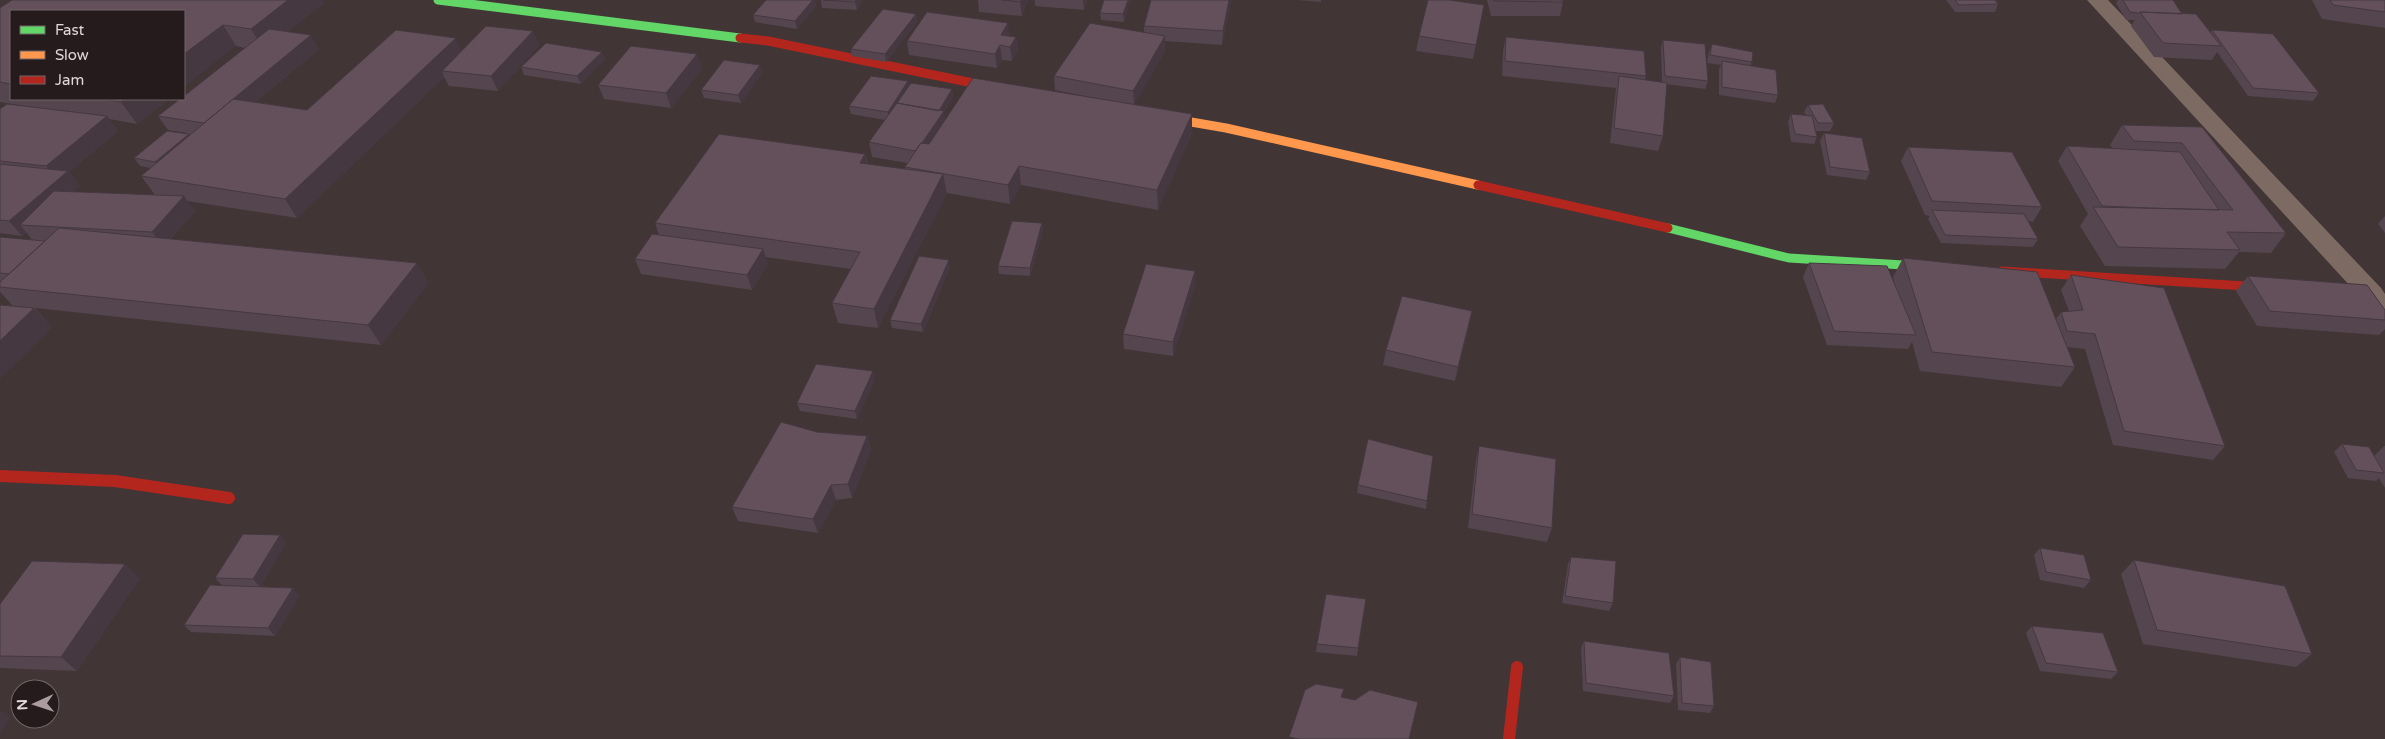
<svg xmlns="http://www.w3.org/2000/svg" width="2385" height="739" font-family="'Varela Round',sans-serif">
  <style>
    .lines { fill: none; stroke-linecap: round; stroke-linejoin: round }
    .street { fill: #7c6a63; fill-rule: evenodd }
    .fast { stroke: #63d668; stroke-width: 9 }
    .slow { stroke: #ff974d; stroke-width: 9 }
    .jam-far1 { stroke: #b3261e; stroke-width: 9 }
    .jam { stroke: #b3261e; stroke-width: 12 }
    .wall { fill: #55454e; fill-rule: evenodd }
    .shaded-wall { fill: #453840 }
    .building { fill: #63505b; stroke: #453840 }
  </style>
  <rect width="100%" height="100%" fill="#413536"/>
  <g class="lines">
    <path class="street" d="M2087,0H2108L2381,288L2385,294V324L2376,322L2363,300Z"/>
    <path class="fast" d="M438,0L740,38
      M1668,228L1789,258L1936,267"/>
    <path class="slow" d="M1156,116L1226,128L1478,185"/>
    <path class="jam-far1" d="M740,38L768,41L1007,90
      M1478,185L1668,228
      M2002,271L2278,288"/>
    <path class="jam" d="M0,476L115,481L229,498
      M1509,739L1517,667"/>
  </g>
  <path class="wall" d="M12,0H322L324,3L288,31L319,49L256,102L307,110L461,51L533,31L539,45L498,91L449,86L444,77L297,218L187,201L195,211L170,239L417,263L428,283L381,345L35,308L52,328L13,306L0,292V237L32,240L26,232L22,236L0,233V109H42L0,102V8ZM11,11L236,46L245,48L158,116L168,130L187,133L134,158L140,166L151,168L141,176L155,195L73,192L80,186L69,172L118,131L109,119L137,124L169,99H11Z
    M766,0H815L816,6L797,29L755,22L753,15Z
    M821,0H862L857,10L822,8Z
    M978,0H1028L1022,16L979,12Z
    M1035,0H1087L1084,10L1035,6Z
    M1104,0H1130L1124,22L1101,20L1100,13Z
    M1231,0L1222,45L1165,41V51L1134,104L1192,114V133L1158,210L1021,185L1010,204L947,193L878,328L838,323L832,303L851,269L765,257L768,264L752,290L641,274L635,259L659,235L655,223L865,154L868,164L905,169V167L907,163L872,157L869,142L885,120L851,114L849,106L909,85L952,89L953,97L944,112L945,120L1099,99L1055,90L1054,76L1144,33V26Z
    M1297,0H1321V2Z
    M1487,0H1563V2L1560,16H1491Z
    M1946,0H1995L1998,4L1995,12H1955Z
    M2118,0H2173L2182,14L2210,32L2212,30L2319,93L2313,101L2248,96L2217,52L2212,60L2154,57L2131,26L2135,20H2126L2116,3Z
    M2312,0H2385V28L2322,19Z
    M1484,5L1473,59L1416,51L1419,36Z
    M916,14L917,22L886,62L852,56L851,49Z
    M1009,36L1016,37L1018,51L1012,61L1002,60L997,68L909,55L907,41Z
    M1506,37L1646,76L1645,80L1662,83L1661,47L1663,40L1708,81L1705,89L1666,84L1663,136L1658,151L1610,143L1616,88L1502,76L1503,51Z
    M1712,44L1752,62L1750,66L1778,95L1775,103L1719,95V69L1721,65L1707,63L1709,52Z
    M697,54L702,69L671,108L604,99L598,85Z
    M605,59L581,84L524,75L521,67Z
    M762,73L741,103L704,98L701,90Z
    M1808,105L1834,123L1830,131H1816L1817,137L1814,144L1791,142L1788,122L1791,114L1806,115L1804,112Z
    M2122,125L2202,127L2286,233L2271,253L2239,252L2225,269L2105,266L2080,226L2088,214L2058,161L2067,146L2113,149L2110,145Z
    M1824,133L1870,172L1866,180L1827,175L1820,141Z
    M1908,147L2042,207L2033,222L2028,221L2038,239L2033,247L1941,243L1928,219L1930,216L1925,215L1901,161Z
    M2385,216V233L2378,224Z
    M1042,223L1043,231L1030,276L999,274L998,266Z
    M1903,258L2056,319L2061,312L2069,311L2061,290L2071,275L2225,446L2213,460L2113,445L2085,349L2067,347L2075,367L2061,387L1920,371L1912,342L1908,349L1827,345L1803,277L1809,263L1895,285L1893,277Z
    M950,268L923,332L892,328L890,320Z
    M1195,271V286L1173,356L1124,349L1123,334Z
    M2248,276L2385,310V329L2379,335L2257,326L2236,291Z
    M1469,326L1455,381L1383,365L1386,350Z
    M875,379L857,419L800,411L797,403Z
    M817,432L867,436L871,450L852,498L836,500L818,533L738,521L732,507Z
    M2342,444L2374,456L2384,446H2385V488L2379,478L2376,481L2348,478L2334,452Z
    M1479,446L1552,528L1547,542L1468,528L1476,460Z
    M1358,485L1427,501L1426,509L1357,493Z
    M286,542L260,587L293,588L299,596L275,636L191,632L184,625L222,585L215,578Z
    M2040,548L2091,580L2084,588L2040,580L2034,555Z
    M1571,557L1613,603L1609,611L1562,603L1568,564Z
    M2134,560L2312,654L2296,667L2143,644L2121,574Z
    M140,578L77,671L0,668V604Z
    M1366,599L1357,656L1316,652L1317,644Z
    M2032,626L2118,672L2111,679L2040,671L2026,633Z
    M1584,641L1674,696L1670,703L1583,691L1581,648Z
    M1680,657L1714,706L1710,713L1678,710L1676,664Z"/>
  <path class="shaded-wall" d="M288,0H322L324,3L264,50L251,29Z
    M813,0H815L816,6L797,29L795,21Z
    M856,0H862L857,10L855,2Z
    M1021,0H1028L1022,16L1020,2Z
    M1083,0H1087L1084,10Z
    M1128,0H1130L1124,22L1123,14Z
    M1229,0H1231L1222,45L1223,31Z
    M916,14L917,22L886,62L885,54Z
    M1008,23L1010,37L1001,35Z
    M223,25L236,46L184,87V54Z
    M533,31L539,45L498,91L491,76Z
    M311,35L319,49L213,138L204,123Z
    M1165,36V51L1134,105L1133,91Z
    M1016,37L1018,51L1012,61L1010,47Z
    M456,38L465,57L442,71L444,77L297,218L285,199Z
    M1000,45L1002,60L997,68L995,54Z
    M602,52L605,59L581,84L577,76Z
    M697,54L702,69L671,108L666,93Z
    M760,65L762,73L741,103L738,95Z
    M908,81L910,89L889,120L888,112Z
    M952,89L953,97L944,112L946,126L920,166L917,151L937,114Z
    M125,99H169L137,124L121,102Z
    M1192,114V133L1158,210L1157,190Z
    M107,116L118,131L69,172L80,186L34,226L20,225L26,232L22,236L9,221L57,180L46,166Z
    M189,134L194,142L161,170L155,162Z
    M865,154L869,173L860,163Z
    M1019,166L1021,185L1010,204L1008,185Z
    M943,174L947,194L878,328L874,309Z
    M184,196L195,211L163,246L152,232Z
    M1042,223L1043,231L1030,276V268Z
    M763,249L768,264L752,290L747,275Z
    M949,260L950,268L923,332L921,324Z
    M417,263L428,283L381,345L368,325Z
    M1195,271V286L1173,356V342Z
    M34,308L52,328L0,379V341Z
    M1472,311L1469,326L1455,381L1458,367Z
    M873,371L875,379L857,419L855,411Z
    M867,436L871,450L852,498L848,484Z
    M831,485L836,500L818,533L813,519Z
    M280,535L286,542L260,587L253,579Z
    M125,564L140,578L77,671L61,657Z
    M293,588L299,596L275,636L268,628Z
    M0,710L11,718L0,733Z"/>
  <path class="building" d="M12,0H288L251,29L223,25L184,54V11H11V84L0,82V8Z
    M766,0H813L795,21L753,15Z
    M823,0H856L855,2Z
    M1002,0H1021L1020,2Z
    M1104,0H1128L1123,14L1100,13Z
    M1151,0H1229L1223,31L1144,26Z
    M1428,0H1449L1484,5L1476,45L1419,36Z
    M1493,0H1563V2L1494,1Z
    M1955,0H1995L1998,4L1959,5Z
    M2123,0H2173L2182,14L2140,12L2139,13L2130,12Z
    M2330,0H2385V12L2333,5Z
    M883,9L916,14L885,54L851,49Z
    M927,12L1008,23L1001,35L1016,37L1010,47L1000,45L995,54L907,41Z
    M2140,12L2196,14L2221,46L2163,43Z
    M1090,23L1165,36L1133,91L1054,76Z
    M486,26L533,31L491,76L442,71Z
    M269,29L311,35L204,123L158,116L180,99H184V96Z
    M396,30L456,38L285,199L141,176L233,99L307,110Z
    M2212,30L2273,34L2319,93L2253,88Z
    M1506,37L1644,51L1646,76L1505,61Z
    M1663,40L1705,44L1708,81L1665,76Z
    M546,43L602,52L577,76L521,67Z
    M1712,44L1753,52L1752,62L1710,55Z
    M631,46L697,54L666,93L598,85Z
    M724,60L760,65L738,95L701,90Z
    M1722,61L1776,70L1778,95L1722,87Z
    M871,76L908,81L888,112L849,106Z
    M1619,76L1667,83L1663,136L1614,128Z
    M973,78L1192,114L1157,190L1019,166L1008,185L905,167L921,143L929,144Z
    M911,83L952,89L939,111L897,103Z
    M103,99H125L121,102Z
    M897,103L944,111L922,143H921L915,151L869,142Z
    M7,104L107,116L46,166L0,161V109Z
    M1823,104L1834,123H1818L1808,105Z
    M1791,114L1812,116L1817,137L1795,134Z
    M2122,125L2202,127L2286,233L2227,232L2240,250L2118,247L2093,207L2233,210L2182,143L2134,141Z
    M167,131L189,134L155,162L134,158Z
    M1824,133L1862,138L1870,172L1830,167Z
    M719,134L865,154L860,163L943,174L874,309L832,303L860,252L655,223Z
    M2067,146L2180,152L2219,210L2149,208L2102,206Z
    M1908,147L2012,152L2042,207L1932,201Z
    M0,164L68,171L9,221L0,220Z
    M54,191L184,196L152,232L20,225Z
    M1932,210L2024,214L2038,239L1945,235Z
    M1012,221L1042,223L1030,268L998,266Z
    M59,228L417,263L368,325L0,287V282Z
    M652,234L763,249L747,275L635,259Z
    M0,237L45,241L9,274L0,273Z
    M919,256L949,260L921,324L890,320Z
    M1903,258L2037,272L2075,367L1932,352Z
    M1809,263L1887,266L1916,335L1834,331Z
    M1146,264L1195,271L1173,342L1123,334Z
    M2071,275L2164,288L2225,446L2124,431L2095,334L2067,331L2061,312L2083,310Z
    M2248,276L2367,285L2385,310V320L2270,311Z
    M1402,296L1472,311L1458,367L1386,350Z
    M0,305L34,308L0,341Z
    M816,364L873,371L855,411L797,403Z
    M781,422L817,432L867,436L848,484L831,485L813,519L732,507Z
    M1368,439L1433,456L1427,501L1358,485Z
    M2342,444L2369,447L2384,473L2356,470Z
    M1479,446L1556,459L1552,528L1472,514Z
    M243,534L280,535L253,579L215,578Z
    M2040,548L2084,555L2091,580L2046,572Z
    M1571,557L1616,561L1613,603L1565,596Z
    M2134,560L2285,586L2312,654L2157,630Z
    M32,561L125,564L61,657L0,656V604Z
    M210,585L293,588L268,628L184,625Z
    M1326,594L1366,599L1358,648L1317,644Z
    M2032,626L2103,633L2118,672L2046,663Z
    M1584,641L1669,653L1674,696L1586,683Z
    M1680,657L1711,662L1714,706L1682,703Z
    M1316,684L1344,689L1341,697L1355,700L1370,690L1418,702L1409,739H1299L1289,737L1305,690Z"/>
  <rect x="10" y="10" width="175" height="90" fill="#251b1d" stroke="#716567"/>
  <rect x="20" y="26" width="25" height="8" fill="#63d668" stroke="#716567"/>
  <text x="55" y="35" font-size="15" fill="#e4d5d7">Fast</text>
  <rect x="20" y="51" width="25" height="8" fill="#ff974d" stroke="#716567"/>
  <text x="55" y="60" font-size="15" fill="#e4d5d7">Slow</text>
  <rect x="20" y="76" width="25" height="8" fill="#b3261e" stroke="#716567"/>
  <text x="55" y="85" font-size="15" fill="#e4d5d7">Jam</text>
  <g transform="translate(35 704) rotate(267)"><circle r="24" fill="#251b1d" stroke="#716567"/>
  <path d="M0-4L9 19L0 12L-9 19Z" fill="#ab9d9f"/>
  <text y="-8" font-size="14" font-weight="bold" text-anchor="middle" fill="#e4d5d7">N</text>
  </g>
</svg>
